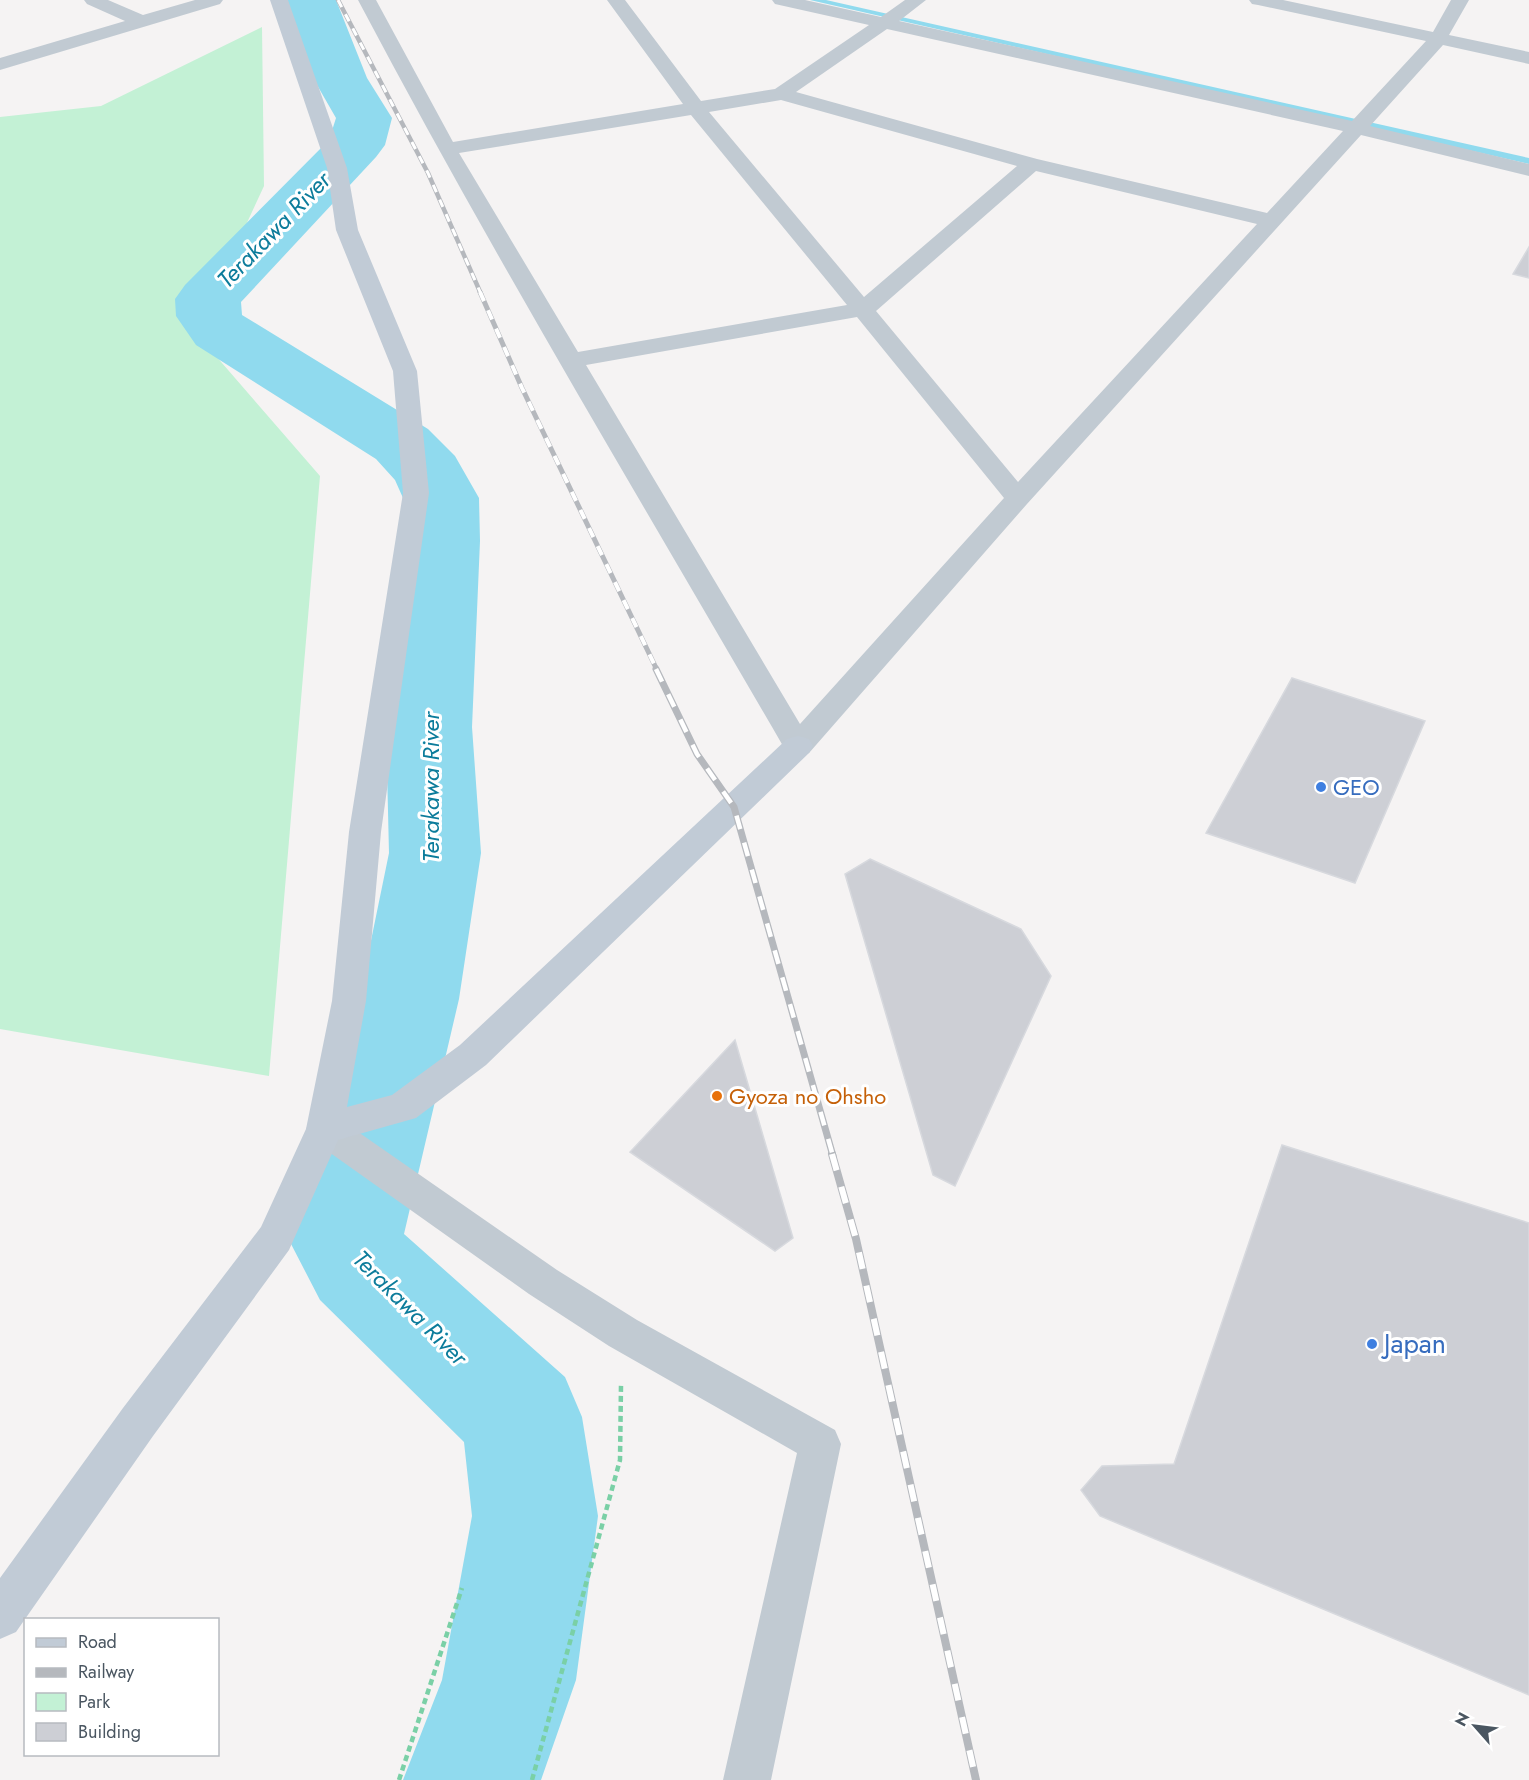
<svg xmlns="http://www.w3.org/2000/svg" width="1529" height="1780" font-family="Jost,sans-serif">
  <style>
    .green { fill: #c3f1d5 }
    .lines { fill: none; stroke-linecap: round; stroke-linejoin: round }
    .stream { fill: #90daee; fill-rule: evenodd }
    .river { fill: #90daee; fill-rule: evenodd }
    .building { fill: #cdcfd5; stroke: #d7d9de; stroke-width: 1.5 }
    .path { stroke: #7ad0a6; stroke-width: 4.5; stroke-dasharray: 6 4; stroke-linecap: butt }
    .street { fill: #c1cad2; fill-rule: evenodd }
    .secondary { fill: #c1cbd6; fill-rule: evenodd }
    .rail-far3-casing { stroke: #b5b8bd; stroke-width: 4.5 }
    .rail-far2-casing { stroke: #b5b8bd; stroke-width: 5 }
    .rail-far1-casing { stroke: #b5b8bd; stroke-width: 7 }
    .rail-casing { stroke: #b5b8bd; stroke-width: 8 }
    .rail-far3 { stroke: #fff; stroke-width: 3; stroke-dasharray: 8; stroke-linecap: butt }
    .rail-far2 { stroke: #fff; stroke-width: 4; stroke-dasharray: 10; stroke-linecap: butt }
    .rail-far1 { stroke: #fff; stroke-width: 4.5; stroke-dasharray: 14; stroke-linecap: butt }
    .rail { stroke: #fff; stroke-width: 6; stroke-dasharray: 17; stroke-linecap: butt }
    .shop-dot { fill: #3f7fe0; stroke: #fff; stroke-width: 2 }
    .food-dot { fill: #e8710a; stroke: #fff; stroke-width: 2 }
    .labels { text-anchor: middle; stroke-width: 6; stroke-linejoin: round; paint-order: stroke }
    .shop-label { font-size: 22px; fill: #366cbe; stroke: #fff; text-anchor: start }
    .food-label { font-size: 22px; fill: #c56008; stroke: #fff; text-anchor: start }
    .water-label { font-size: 24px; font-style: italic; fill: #0c7c9b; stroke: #fff }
    .near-shop-label { font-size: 27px; fill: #366cbe; stroke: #fff; text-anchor: start }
  </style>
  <rect width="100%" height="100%" fill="#f5f3f3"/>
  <path class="green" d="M262,27L264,186L196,333L320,476L269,1076L0,1029V117L101,106Z"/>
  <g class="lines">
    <path class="stream" d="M810,0H826L1529,158V164Z"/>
    <path class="river" d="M286,0H336L367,78L392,118L385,145L376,157L241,302L242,315L428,429L455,456L479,498L480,541L472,727L481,853L459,999L404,1234L565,1377L582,1417L598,1516L576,1680L541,1780H403L442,1680L472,1516L464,1442L320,1300L290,1242L359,999L389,853L386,727L402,541L403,498L395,480L376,459L196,345L176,316L175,299L185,285L329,140L336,118L313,78Z"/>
  </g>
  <path class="building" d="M1529,247V278L1513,274Z
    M1292,678L1425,721L1355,883L1206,833Z
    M870,859L1021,929L1051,976L955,1186L933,1175L845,874Z
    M735,1040L793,1238L775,1251L630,1152Z
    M1282,1145L1529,1223V1695L1100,1516L1081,1490L1102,1466L1174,1464Z"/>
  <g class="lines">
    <path class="path" d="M399,1780L462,1588
      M532,1780L620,1460L621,1385"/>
    <path class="street" d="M84,0H108L143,15L195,0H223L220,4L0,70V58L125,21L87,4Z
      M358,0H376L453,142L683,104L607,0H625L701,101L775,89L869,25L775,4L772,0H805L881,17L905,0H926L899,21L1352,121L1426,41L1258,5L1252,4L1249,0H1283L1433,32L1451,0H1469L1449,35L1529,52V64L1443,45L1370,126L1529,164V176L1361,135L1027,504L809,753L798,756L787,753L783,746C639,497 492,254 358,0ZM887,29L1343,131L1267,213L1037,159L796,92ZM781,100L1017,166L864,297L709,112ZM691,115L847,305L578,352L459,153ZM1036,171L1257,224L1018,482L876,311ZM857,317L1004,498L800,724L586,365Z
      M325,1114L338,1118L557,1270L637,1320L835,1430L841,1444L771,1780H723L797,1453L609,1346L529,1294L312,1140L306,1129L312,1118Z"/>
    <path class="secondary" d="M270,0H288L347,168L358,230L417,371L429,493L381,832L366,1001L347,1107L392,1095L460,1045L787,739L798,736L809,739L813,746L809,753L486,1065L416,1118L338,1140L289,1250L153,1436L16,1632L0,1639V1578L123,1408L261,1227L306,1129L332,1001L349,832L403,493L393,371L336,230L327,168Z"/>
    <g class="rail-far3-casing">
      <path id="rail-far3" d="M338,0L428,173L481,294"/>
    </g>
    <g class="rail-far2-casing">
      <path id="rail-far2" d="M480,292L522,388L657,670"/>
    </g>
    <g class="rail-far1-casing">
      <path id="rail-far1" d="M656,669L697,754L734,807L833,1156"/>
    </g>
    <g class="rail-casing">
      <path id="rail" d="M832,1154L856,1239L976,1780"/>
    </g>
    <use href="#rail-far3" class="rail-far3"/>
    <use href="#rail-far2" class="rail-far2"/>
    <use href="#rail-far1" class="rail-far1"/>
    <use href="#rail" class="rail"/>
  </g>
  <g class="shop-dot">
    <circle cx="1321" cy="787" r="6"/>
    <circle cx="1372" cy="1344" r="6"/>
  </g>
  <circle class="food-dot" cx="717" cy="1096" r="6"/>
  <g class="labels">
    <g class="shop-label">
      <text x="1333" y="795">GEO</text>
    </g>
    <g class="food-label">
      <text x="729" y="1104">Gyoza no Ohsho</text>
    </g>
    <g class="water-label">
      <text transform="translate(274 230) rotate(-46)" y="8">Terakawa River</text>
      <text transform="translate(431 787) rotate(-90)" y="8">Terakawa River</text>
      <text transform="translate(410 1308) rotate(45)" y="8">Terakawa River</text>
    </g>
    <g class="near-shop-label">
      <text x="1384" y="1353">Japan</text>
    </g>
  </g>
  <rect x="24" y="1618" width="195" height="138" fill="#ffffff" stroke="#b7bbc0" stroke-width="1.5"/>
  <rect x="36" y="1638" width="30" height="9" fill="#c1cbd6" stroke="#b7bbc0" stroke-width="1.5"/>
  <text x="78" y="1648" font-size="18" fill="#4a5661">Road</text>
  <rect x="36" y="1668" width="30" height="9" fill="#b5b8bd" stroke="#b7bbc0" stroke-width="1.5"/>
  <text x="78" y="1678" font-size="18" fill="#4a5661">Railway</text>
  <rect x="36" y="1693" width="30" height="18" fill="#c3f1d5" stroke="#b7bbc0" stroke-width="1.5"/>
  <text x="78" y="1708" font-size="18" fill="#4a5661">Park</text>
  <rect x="36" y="1723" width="30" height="18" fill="#cdcfd5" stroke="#b7bbc0" stroke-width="1.5"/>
  <text x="78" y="1738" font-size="18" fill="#4a5661">Building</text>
  <g transform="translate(1475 1726) rotate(298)" stroke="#ffffff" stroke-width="4.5" paint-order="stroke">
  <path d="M0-4.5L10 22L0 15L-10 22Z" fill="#4a5661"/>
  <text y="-9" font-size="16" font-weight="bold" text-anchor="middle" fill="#4a5661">N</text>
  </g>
</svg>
